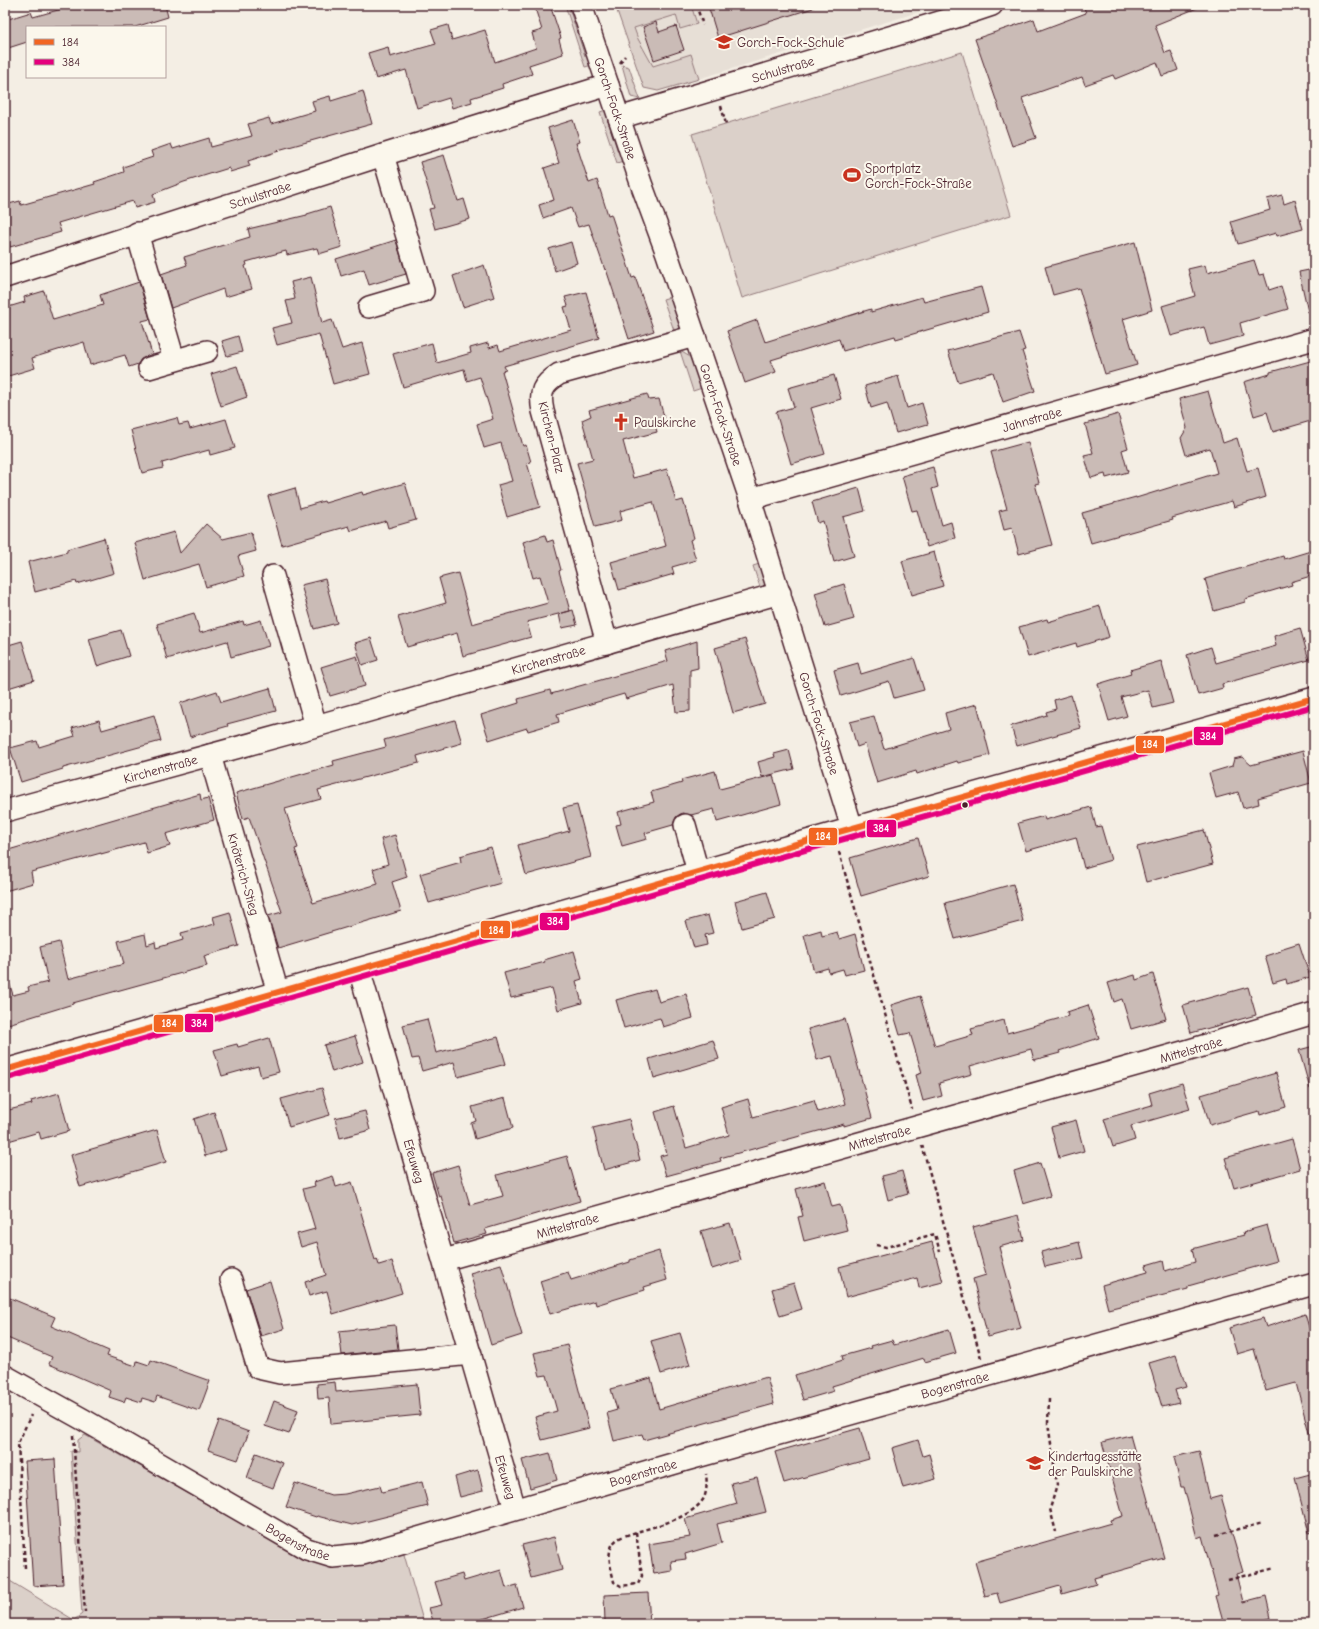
<svg xmlns="http://www.w3.org/2000/svg" width="1319" height="1629" font-family="'Comic Neue',sans-serif">
  <style>
    .built { fill: #e7dfd6 }
    .green { fill: #dbd0c9; stroke: #92787a }
    .building { fill: #cabbb6; stroke: #4a1f2b }
    .lines { fill: none; stroke-linecap: round; stroke-linejoin: round }
    .minor-casing { stroke: #4a1f2b; stroke-width: 24 }
    .path { stroke: #4a1f2b; stroke-width: 2.5; stroke-dasharray: 4 3; stroke-linecap: butt }
    .minor { stroke: #fbf7ec; stroke-width: 21 }
    .bus-1-casing { stroke: #fbf7ec; stroke-width: 9 }
    .bus-2-casing { stroke: #fbf7ec; stroke-width: 9 }
    .bus-1 { stroke: #f26522; stroke-width: 6 }
    .bus-2 { stroke: #e5007d; stroke-width: 6 }
    .bus-dot { fill: #4a1f2b; stroke: #fbf7ec; stroke-width: 1.5 }
    .labels { text-anchor: middle; stroke-width: 4; stroke-linejoin: round; paint-order: stroke }
    .poi-label { font-size: 13px; fill: #4a1f2b; stroke: #fbf7ec; text-anchor: start }
    .street-label { font-size: 13px; fill: #4a1f2b; stroke: #fbf7ec }
    .line-badge { stroke: #fbf7ec; stroke-width: 1.5 }
    .badge-label { font-size: 11px; text-anchor: middle; font-weight: bold; fill: #fff }
  </style>
  <rect width="100%" height="100%" fill="#f4eee4"/>
  <filter id="ink" filterUnits="userSpaceOnUse"><feTurbulence type="fractalNoise" baseFrequency=".025" numOctaves="2"/><feDisplacementMap in="SourceGraphic" scale="8" xChannelSelector="R" yChannelSelector="G"/><feConvolveMatrix kernelMatrix="1 2 1 2 8 2 1 2 1" color-interpolation-filters="sRGB"/></filter>
  <g filter="url(#ink)">
    <path class="built" d="M615,5H942L658,91L644,88Z"/>
    <path class="green" d="M565,5H568L585,56L594,58L596,64L585,67Z
      M615,5H691L697,24L680,29L676,15L634,28L638,39L653,66L691,54L699,79L658,91L644,88Z
      M962,52L1011,215L742,298L692,134Z
      M622,65L629,67L640,99L631,97Z
      M609,109L611,116L608,121L618,152L624,153L626,160L617,163L600,112Z
      M673,296L682,327L681,330L676,336L663,299Z
      M680,351L692,358L705,387L693,391Z
      M766,562C767,573 768,581 761,590L753,566Z
      M85,1435L305,1560L331,1566L403,1551L424,1624H5V1578L74,1620L82,1614L71,1451L78,1452V1440Z"/>
    <path class="building" d="M76,5H165L168,17L135,27H27V42L5,49V20L31,12L33,17Z
      M534,5H550L561,38L559,39L563,54L529,65L532,74L502,84L503,88L471,98L472,102L452,108L449,98L417,108L406,70L376,79L368,53L388,47L390,57L436,44L431,30L448,25L452,40L485,30L495,62L536,48L532,33L542,30Z
      M708,5H813V8L718,38Z
      M1083,5L1202,6L1155,25L1165,53L1171,51L1178,70L1162,76L1157,62L1115,79L1113,75L1085,85L1082,77L1022,98L1036,138L1012,146L975,39L1034,19L1038,31L1086,13Z
      M656,22L659,32L676,26L684,50L654,60L643,27Z
      M363,91L372,124L278,150L279,151L248,161L250,166L230,172L229,168L184,182L153,194L155,202L135,208L133,201L58,223L61,232L10,247L5,228V205L20,201L21,205L95,184L94,182L124,172L123,167L153,157L151,151L171,144L173,149L209,138L211,147L252,136L248,124L269,118L271,124L315,111L312,101L330,96L331,101Z
      M573,120L580,142L576,143L589,183L597,180L608,215L611,214L632,278L635,277L654,331L629,339L606,269L605,270L589,224L578,227L571,208L543,218L539,205L554,200L544,168L559,163L548,128Z
      M444,155L458,201L464,199L470,219L435,229L429,209L434,208L420,162Z
      M1282,195L1284,204L1295,200L1303,229L1277,236L1276,233L1238,244L1231,222L1270,210L1267,199Z
      M330,207L342,247L319,254L317,248L287,255L286,251L246,262L247,265L245,266L252,289L225,297L223,289L171,308L161,274L187,265L184,257L250,237L248,229L307,215V214Z
      M396,240L406,274L369,285L364,269L341,276L336,259Z
      M571,242L577,263L555,271L549,249Z
      M1135,242L1152,310L1123,319L1137,365L1105,374L1079,288L1053,295L1045,267Z
      M1254,260L1259,275L1264,274L1269,290L1281,286L1288,309L1240,323L1243,336L1209,345L1204,327L1171,336L1162,306L1195,296L1188,269L1205,265L1207,273Z
      M484,265L494,297L463,307L453,276Z
      M1314,269V312H1308L1299,272Z
      M311,277L322,323L332,320L342,349L362,343L370,374L333,384L319,334L277,345L272,328L292,323L286,301L295,299L291,282Z
      M139,282L150,319L142,321L152,354L141,359L138,364L129,367L125,355L90,365L84,342L32,358L35,368L5,377V308L25,302L24,297L44,291L53,320L103,305L100,295Z
      M981,287L988,312L896,339L895,336L843,351L839,339L771,360L776,372L745,383L727,331L757,320L765,342L871,309V312L922,297L924,302Z
      M586,292L599,338L504,366L506,370L502,371L523,446L526,445L531,462L527,463L540,507L507,517L498,485L512,481L501,443L484,448L477,424L493,419L480,377L467,381L464,369L403,387L393,354L432,343L437,363L471,353L470,348L488,343L489,348L498,345L500,351L571,330L564,307L568,306L565,297Z
      M1019,332L1025,350L1022,351L1035,391L1003,402L993,372L958,382L948,351Z
      M238,336L242,352L227,356L222,341Z
      M1314,360V420L1273,432L1267,412L1254,416L1244,382L1270,374V372Z
      M237,366L247,397L221,406L211,374Z
      M834,375L841,399L811,408L825,454L791,464L776,412L794,407L788,388Z
      M898,376L907,408L922,403L928,424L896,433L887,403L871,408L865,386Z
      M1208,391L1223,443L1237,438L1247,471L1258,468L1266,497L1234,507L1232,501L1172,518L1173,520L1091,543L1082,513L1114,504V503L1136,497V498L1217,473L1210,448L1186,455L1181,438L1187,428L1179,399Z
      M647,394L649,400L659,399L665,420L655,424L657,432L623,441L633,478L667,469L676,502L683,500L694,538L690,540L696,560L672,567L674,574L619,590L611,562L666,546L653,502L620,511L622,520L595,527L577,463L593,459L582,420L591,416L589,410Z
      M1118,414L1128,448L1122,450L1128,472L1106,478L1105,474L1091,478L1084,455L1093,453L1085,424Z
      M177,418L179,425L188,423L190,429L226,419L235,448L210,455L209,450L162,463L163,468L142,473L131,430Z
      M1028,442L1039,483L1035,484L1052,545L1019,554L1012,528L1004,530L999,511L1007,509L991,452Z
      M933,467L938,487L932,489L942,525L951,522L955,538L927,547L917,510L912,511L902,476Z
      M405,483L416,520L388,528L386,521L351,531L349,526L282,545L268,496L295,488L300,508L324,501L325,503L362,492L363,495Z
      M859,488L865,511L843,517L854,556L834,562L823,521L818,523L812,502Z
      M206,524L223,539L251,532L256,551L238,556L244,576L206,587L199,564L145,580L135,543L174,532L180,553Z
      M545,535L547,542L553,540L561,570L559,571L570,611L527,622L531,637L463,656L457,633L407,647L398,617L446,603L439,578L458,573L472,624L548,603L540,576L533,578L523,542Z
      M104,538L114,573L77,584L76,581L35,592L28,562L67,552V549Z
      M1314,550V575L1291,582L1292,585L1245,599V602L1214,611L1205,579L1283,556L1284,559Z
      M934,552L943,586L912,595L902,561Z
      M325,579L337,623L314,629L301,585Z
      M844,584L854,619L825,627L815,593Z
      M1100,606L1109,637L1077,647L1076,643L1028,657L1019,627L1047,619L1048,622Z
      M573,610L577,625L562,628L559,614Z
      M194,613L200,633L243,621L244,625L261,620L269,646L231,657L227,641L167,659L157,624Z
      M1300,628L1309,660L1222,684L1223,688L1198,695L1187,655L1211,647L1216,663L1276,646L1274,636Z
      M121,630L129,656L97,666L89,639Z
      M371,638L378,660L362,665L355,643Z
      M745,639L765,704L733,713L715,648Z
      M22,641L34,680L5,689V646Z
      M697,641L698,668L690,670V711L676,712L673,685L626,699L624,694L557,714L559,722L528,731L527,728L489,740L481,715L519,703L518,699L550,690L551,694L668,661L665,651Z
      M357,656L365,686L330,696L321,667Z
      M914,658L924,690L894,698L889,681L841,696L834,670L858,663L861,674Z
      M1161,661L1173,703L1153,708L1148,690L1121,697L1127,716L1109,721L1098,684L1131,674L1130,670Z
      M270,688L276,711L227,724L228,726L190,737L180,703L217,691L221,702Z
      M1071,695L1081,728L1017,746L1011,726L1047,715L1046,712L1056,709L1054,700Z
      M977,704L990,755L958,763L957,761L917,774L916,771L877,783L865,744L857,747L850,722L874,716L884,749L949,729L945,713Z
      M154,715L161,741L63,768V769L21,782L10,748L37,741L39,747L75,736L72,728L99,720L102,730Z
      M455,720L462,743L417,756L419,763L318,790L321,799L285,809L298,848L295,849L313,903L378,884L373,869L388,864L381,839L395,835L407,877L392,882L401,911L278,948L268,916L282,912L249,817L243,819L236,793L334,765L333,761L386,747L384,740Z
      M789,750L794,769L762,777L758,762L775,757L774,754Z
      M1303,751L1311,783L1258,798L1259,804L1243,808L1238,792L1216,798L1209,773L1232,766L1234,759L1242,757L1251,765Z
      M715,771L720,789L773,775L781,804L717,822L714,809L691,815L682,813L676,817L673,825L645,833L647,839L622,846L616,825L621,824L618,812L654,802L651,792L682,783L681,780Z
      M200,794L201,800L208,798L214,820L166,834L170,846L147,853L144,842L101,854V853L31,872L33,883L5,891V851Z
      M577,805L591,857L526,875L518,845L569,831L563,808Z
      M1091,807L1096,827L1101,826L1111,860L1084,868L1076,837L1026,851L1018,823L1044,816L1045,820Z
      M1204,830L1213,864L1146,882L1137,847Z
      M918,838L929,876L861,896L850,858Z
      M491,847L501,883L429,903L420,874L461,862L460,856Z
      M1013,884L1023,921L955,939L945,903Z
      M767,892L775,919L742,928L735,901Z
      M230,912L239,946L204,956L207,966L73,1003V1004L5,1025V983L9,982L13,995L29,991L28,987L48,982L40,947L59,942L68,979L124,964L118,941L145,934L147,945L155,942L156,948L183,940L181,933L215,924L213,917Z
      M708,915L713,933L705,935L707,945L694,948L686,921Z
      M821,930L822,936L837,932L839,939L855,934L864,970L845,975L843,969L829,973L828,968L814,972L804,935Z
      M1299,943L1310,977L1287,984L1286,979L1273,983L1265,956L1281,951L1280,949Z
      M574,951L582,979L576,981L582,1003L558,1010L552,988L511,998L504,973L545,962L544,960Z
      M1153,974L1166,1019L1131,1029L1122,999L1114,1002L1108,983L1135,975L1136,980Z
      M1248,987L1256,1015L1191,1033L1183,1005Z
      M655,989L659,1002L686,994L693,1018L663,1027L660,1018L624,1028L616,1000Z
      M920,996L935,1046L973,1035L971,1029L1004,1020L1007,1033L1068,1016L1067,1012L1088,1005L1099,1038L1059,1051L1060,1053L1034,1060L1031,1049L970,1066L972,1074L939,1083L942,1096L923,1101L916,1075L922,1073L910,1033L900,1035L891,1005Z
      M427,1019L436,1053L498,1037L506,1064L458,1077L454,1062L422,1071L418,1058L412,1059L403,1025Z
      M845,1019L872,1118L844,1126V1124L720,1158L721,1161L666,1176L660,1156L667,1154L655,1112L674,1106L686,1148L729,1135L721,1107L748,1099L753,1117L814,1100L818,1112L845,1104L832,1056L817,1060L808,1029Z
      M355,1036L363,1062L332,1072L324,1045Z
      M269,1038L279,1072L261,1077L258,1066L222,1076L214,1050L237,1044L238,1047Z
      M713,1040L719,1059L654,1078L649,1059Z
      M1314,1046V1088L1310,1089L1299,1050Z
      M1276,1073L1286,1107L1260,1115L1259,1111L1210,1125L1201,1095Z
      M1182,1083L1190,1109L1131,1126L1135,1140L1113,1147L1104,1119L1152,1105L1149,1093Z
      M322,1088L330,1115L289,1127L281,1099Z
      M59,1093L69,1131L41,1139L39,1132L5,1142V1111L32,1104L31,1101Z
      M505,1098L513,1128L475,1139L471,1123L476,1121L472,1107Z
      M365,1111L370,1130L340,1138L335,1118Z
      M214,1112L226,1150L205,1156L194,1119Z
      M629,1119L640,1160L604,1170L593,1128Z
      M1076,1120L1084,1151L1059,1158L1051,1127Z
      M157,1130L166,1162L80,1187L71,1155Z
      M1292,1139L1300,1169L1234,1188L1225,1158Z
      M567,1156L580,1201L485,1229L487,1234L454,1243L441,1196L439,1197L432,1173L458,1165L470,1205L503,1196L497,1175Z
      M1040,1163L1050,1196L1023,1204L1014,1171Z
      M902,1171L908,1194L888,1200L882,1176Z
      M333,1176L336,1187L352,1182L375,1260L377,1259L379,1265L392,1261L402,1293L333,1314L327,1291L309,1296L305,1282L326,1275L317,1242L301,1247L297,1234L315,1229L303,1189L315,1186L314,1182Z
      M825,1181L832,1207L840,1205L847,1230L804,1241L798,1217L803,1216L796,1189Z
      M1018,1215L1024,1240L999,1247L1021,1328L988,1337L973,1279L986,1275L973,1227Z
      M730,1223L741,1260L712,1269L701,1231Z
      M1267,1225L1277,1261L1188,1286V1289L1108,1309L1102,1285L1148,1272L1146,1265L1163,1260L1165,1271L1195,1262L1192,1249L1244,1235L1243,1232Z
      M932,1242L943,1282L919,1288L917,1278L846,1297L839,1267Z
      M1079,1242L1083,1258L1045,1267L1041,1252Z
      M659,1251L667,1280L644,1287L645,1290L596,1305L595,1301L550,1314L540,1281L568,1272L571,1280L630,1262V1260Z
      M501,1264L522,1335L491,1345L470,1273Z
      M270,1281L284,1329L261,1336L246,1289Z
      M794,1283L802,1309L780,1316L772,1289Z
      M10,1298L55,1317L51,1326L109,1351L107,1356L136,1366L137,1361L149,1365L151,1360L210,1381L199,1411L157,1396L155,1402L142,1398L141,1402L126,1397L124,1402L109,1397L111,1391L49,1364L52,1357L5,1337V1309Z
      M1305,1314L1314,1344V1432L1309,1433L1296,1383L1266,1391L1254,1349L1237,1354L1229,1328L1263,1318L1266,1327Z
      M395,1325L398,1349L342,1355L339,1331Z
      M949,1329L956,1353L925,1362L924,1358L832,1386L834,1391L803,1400L795,1375L843,1360L842,1356L871,1348L870,1346L892,1340L894,1345Z
      M680,1333L690,1365L661,1374L651,1341Z
      M567,1345L589,1428L542,1440L535,1417L557,1411L547,1375L540,1376L534,1353Z
      M1176,1355L1186,1387L1175,1390L1179,1403L1162,1407L1149,1363Z
      M767,1377L774,1404L644,1440L642,1434L614,1441L607,1413L617,1410L611,1389L651,1378L659,1409Z
      M335,1382L336,1392L417,1384L420,1415L331,1424L329,1398L318,1399L317,1384Z
      M274,1401L298,1410L289,1434L265,1426Z
      M219,1421L249,1432L238,1460L208,1450Z
      M860,1428L869,1459L784,1483L775,1452Z
      M1130,1435L1164,1558L1094,1578L1096,1584L1062,1594L1060,1586L1000,1603L997,1593L985,1596L975,1562L1111,1523L1110,1520L1123,1516L1102,1442Z
      M918,1440L923,1456L929,1454L936,1479L903,1488L892,1448Z
      M1199,1451L1210,1499L1221,1496L1243,1572L1236,1574L1243,1602L1266,1596L1271,1618L1249,1624H1224L1216,1596L1218,1595L1202,1536L1197,1538L1184,1487H1181L1174,1457Z
      M256,1453L283,1463L273,1488L247,1478Z
      M550,1453L557,1480L530,1488L522,1460Z
      M55,1459L63,1584L33,1586L25,1461Z
      M478,1470L483,1491L460,1497L455,1477Z
      M1314,1473V1532L1309,1533L1295,1478Z
      M757,1477L766,1512L717,1524L722,1543L685,1554L686,1559L671,1561L672,1571L654,1574L649,1544L690,1537L685,1519L737,1504L731,1483Z
      M422,1482L428,1506L352,1525L317,1516L316,1517L286,1507L295,1483L331,1495L345,1494L380,1486L382,1492Z
      M554,1537L562,1570L531,1578L522,1545Z
      M501,1570L506,1588L517,1585L523,1607L466,1624H434L429,1608L442,1605L435,1582L462,1574L464,1581Z
      M648,1593L650,1624H618V1622H605L604,1595Z"/>
    <g class="lines">
      <g class="minor-casing">
        <g id="minor">
          <path id="s1" d="M581,5L642,186L666,251L750,499L852,828"/>
          <path id="s2" d="M619,118L953,18L992,5"/>
          <path d="M137,233L174,360"/>
          <path id="s3" d="M5,277L383,155L608,85"/>
          <path d="M369,307L423,291L383,155"/>
          <path d="M149,368L207,351"/>
          <path id="s4" d="M750,499L1314,339"/>
          <path d="M273,576L316,726"/>
          <path d="M607,643L543,411C539,392 542,385 559,374L695,336"/>
          <path id="s5" d="M210,755L278,993"/>
          <path id="s6" d="M5,811L316,726L780,593"/>
          <path d="M685,825L698,872"/>
          <path id="s7" d="M359,969L515,1509"/>
          <path d="M5,1070L796,844L1314,698"/>
          <path id="s8" d="M444,1260L1186,1051L1314,1013"/>
          <path d="M231,1280L258,1368L280,1373L471,1354"/>
          <path id="s9" d="M5,1376L84,1420L307,1549L333,1557L363,1554L686,1460L1314,1284"/>
        </g>
      </g>
      <path class="path" d="M696,5L703,25
        M620,63L625,56
        M721,106L726,124
        M839,852L912,1109
        M922,1145L981,1358
        M876,1245L886,1247L935,1234L940,1252
        M1049,1399L1048,1423L1057,1485L1050,1509L1056,1532
        M73,1435L85,1612
        M636,1532L642,1576L638,1584L621,1586L614,1582C612,1572 607,1557 611,1548C614,1539 621,1537 630,1534C651,1527 692,1519 704,1498C707,1491 707,1481 706,1474
        M1216,1535L1263,1523
        M25,1568L18,1443L31,1415
        M1228,1580L1275,1568"/>
      <use href="#minor" class="minor"/>
      <g class="bus-1-casing">
        <path id="bus-1" d="M5,1070L796,844L1314,698"/>
      </g>
      <g class="bus-2-casing">
        <path id="bus-2" d="M7,1078L798,852L1314,706"/>
      </g>
      <use href="#bus-1" class="bus-1"/>
      <use href="#bus-2" class="bus-2"/>
    </g>
  </g>
  <defs>
    <g id="school-bare" transform="scale(1.38)"><path d="M0-5L7-2L0 1L-7-2ZM-4 1L0 2.5L4 1V4Q0 6-4 4Z" fill="#c8321e" stroke="#fbf7ec" stroke-width="2.5" paint-order="stroke"/></g>
    <g id="stadium-bare" transform="scale(1.38)"><path d="M0-5a6.5 5 0 1 0 0 10a6.5 5 0 1 0 0-10ZM-3.5-1.8h7v3.6h-7Z" fill="#c8321e" stroke="#fbf7ec" stroke-width="2.5" paint-order="stroke"/></g>
    <g id="church-bare" transform="scale(1.38)"><path d="M-1.2-6h2.4v3.5h3.3v2.4h-3.3V6h-2.4V-.1h-3.3v-2.4h3.3Z" fill="#c8321e" stroke="#fbf7ec" stroke-width="2.5" paint-order="stroke"/></g>
  </defs>
  <g fill-rule="evenodd">
    <use href="#school-bare" x="724" y="42"/>
    <use href="#stadium-bare" x="852" y="175"/>
    <use href="#church-bare" x="621" y="422"/>
    <use href="#school-bare" x="1035" y="1463"/>
  </g>
  <circle class="bus-dot" cx="965" cy="805" r="3.5"/>
  <g class="labels">
    <g class="poi-label">
      <text x="737" y="47">Gorch-Fock-Schule</text>
      <text x="865" y="173">Sportplatz<tspan x="865" dy="15">Gorch-Fock-Straße</tspan></text>
      <text x="634" y="427">Paulskirche</text>
      <text x="1048" y="1461">Kindertagesstätte<tspan x="1048" dy="15">der Paulskirche</tspan></text>
    </g>
    <g class="street-label">
      <text dy="5" stroke="none"><textPath href="#s2" startOffset="171">Schulstraße</textPath></text>
      <text dy="5" stroke="none"><textPath href="#s1" startOffset="109">Gorch-Fock-Straße</textPath></text>
      <text dy="5" stroke="none"><textPath href="#s3" startOffset="268">Schulstraße</textPath></text>
      <text dy="5" stroke="none"><textPath href="#s1" startOffset="433">Gorch-Fock-Straße</textPath></text>
      <text dy="5" stroke="none"><textPath href="#s4" startOffset="293">Jahnstraße</textPath></text>
      <text transform="translate(552 437) rotate(76)" y="5">Kirchen-Platz</text>
      <text dy="5" stroke="none"><textPath href="#s6" startOffset="564">Kirchenstraße</textPath></text>
      <text dy="5" stroke="none"><textPath href="#s1" startOffset="757">Gorch-Fock-Straße</textPath></text>
      <text dy="5" stroke="none"><textPath href="#s6" startOffset="161">Kirchenstraße</textPath></text>
      <text dy="5" stroke="none"><textPath href="#s5" startOffset="124">Knöterich-Stieg</textPath></text>
      <text dy="5" stroke="none"><textPath href="#s8" startOffset="776">Mittelstraße</textPath></text>
      <text dy="5" stroke="none"><textPath href="#s8" startOffset="452">Mittelstraße</textPath></text>
      <text dy="5" stroke="none"><textPath href="#s7" startOffset="200">Efeuweg</textPath></text>
      <text dy="5" stroke="none"><textPath href="#s8" startOffset="128">Mittelstraße</textPath></text>
      <text dy="5" stroke="none"><textPath href="#s9" startOffset="1021">Bogenstraße</textPath></text>
      <text dy="5" stroke="none"><textPath href="#s9" startOffset="697">Bogenstraße</textPath></text>
      <text dy="5" stroke="none"><textPath href="#s7" startOffset="529">Efeuweg</textPath></text>
      <text dy="5" stroke="none"><textPath href="#s9" startOffset="337">Bogenstraße</textPath></text>
    </g>
  </g>
  <g class="line-badge">
    <rect x="1193" y="726" width="31" height="20" rx="4" fill="#e5007d"/>
    <rect x="1135" y="735" width="30" height="19" rx="4" fill="#f26522"/>
    <rect x="866" y="819" width="31" height="19" rx="4" fill="#e5007d"/>
    <rect x="808" y="827" width="30" height="19" rx="4" fill="#f26522"/>
    <rect x="539" y="912" width="31" height="19" rx="4" fill="#e5007d"/>
    <rect x="480" y="920" width="31" height="19" rx="4" fill="#f26522"/>
    <rect x="184" y="1013" width="30" height="20" rx="4" fill="#e5007d"/>
    <rect x="153" y="1014" width="31" height="19" rx="4" fill="#f26522"/>
  </g>
  <g class="badge-label">
    <text x="1208" y="740">384</text>
    <text x="1150" y="748">184</text>
    <text x="881" y="832">384</text>
    <text x="823" y="840">184</text>
    <text x="555" y="925">384</text>
    <text x="496" y="934">184</text>
    <text x="199" y="1027">384</text>
    <text x="169" y="1027">184</text>
  </g>
  <rect width="1319" height="1629" fill="none" stroke="#fbf7ec" stroke-width="20"/>
  <rect x="10" y="10" width="1299" height="1609" fill="none" stroke="#4a1f2b" stroke-width="1.5" filter="url(#ink)"/>
  <rect x="26" y="26" width="140" height="52" fill="#fbf7ec" stroke="#b4a19f"/>
  <rect x="34" y="39" width="20" height="6" fill="#f26522" stroke="#b4a19f"/>
  <text x="62" y="46" font-size="12" fill="#4a1f2b">184</text>
  <rect x="34" y="59" width="20" height="6" fill="#e5007d" stroke="#b4a19f"/>
  <text x="62" y="66" font-size="12" fill="#4a1f2b">384</text>
</svg>
